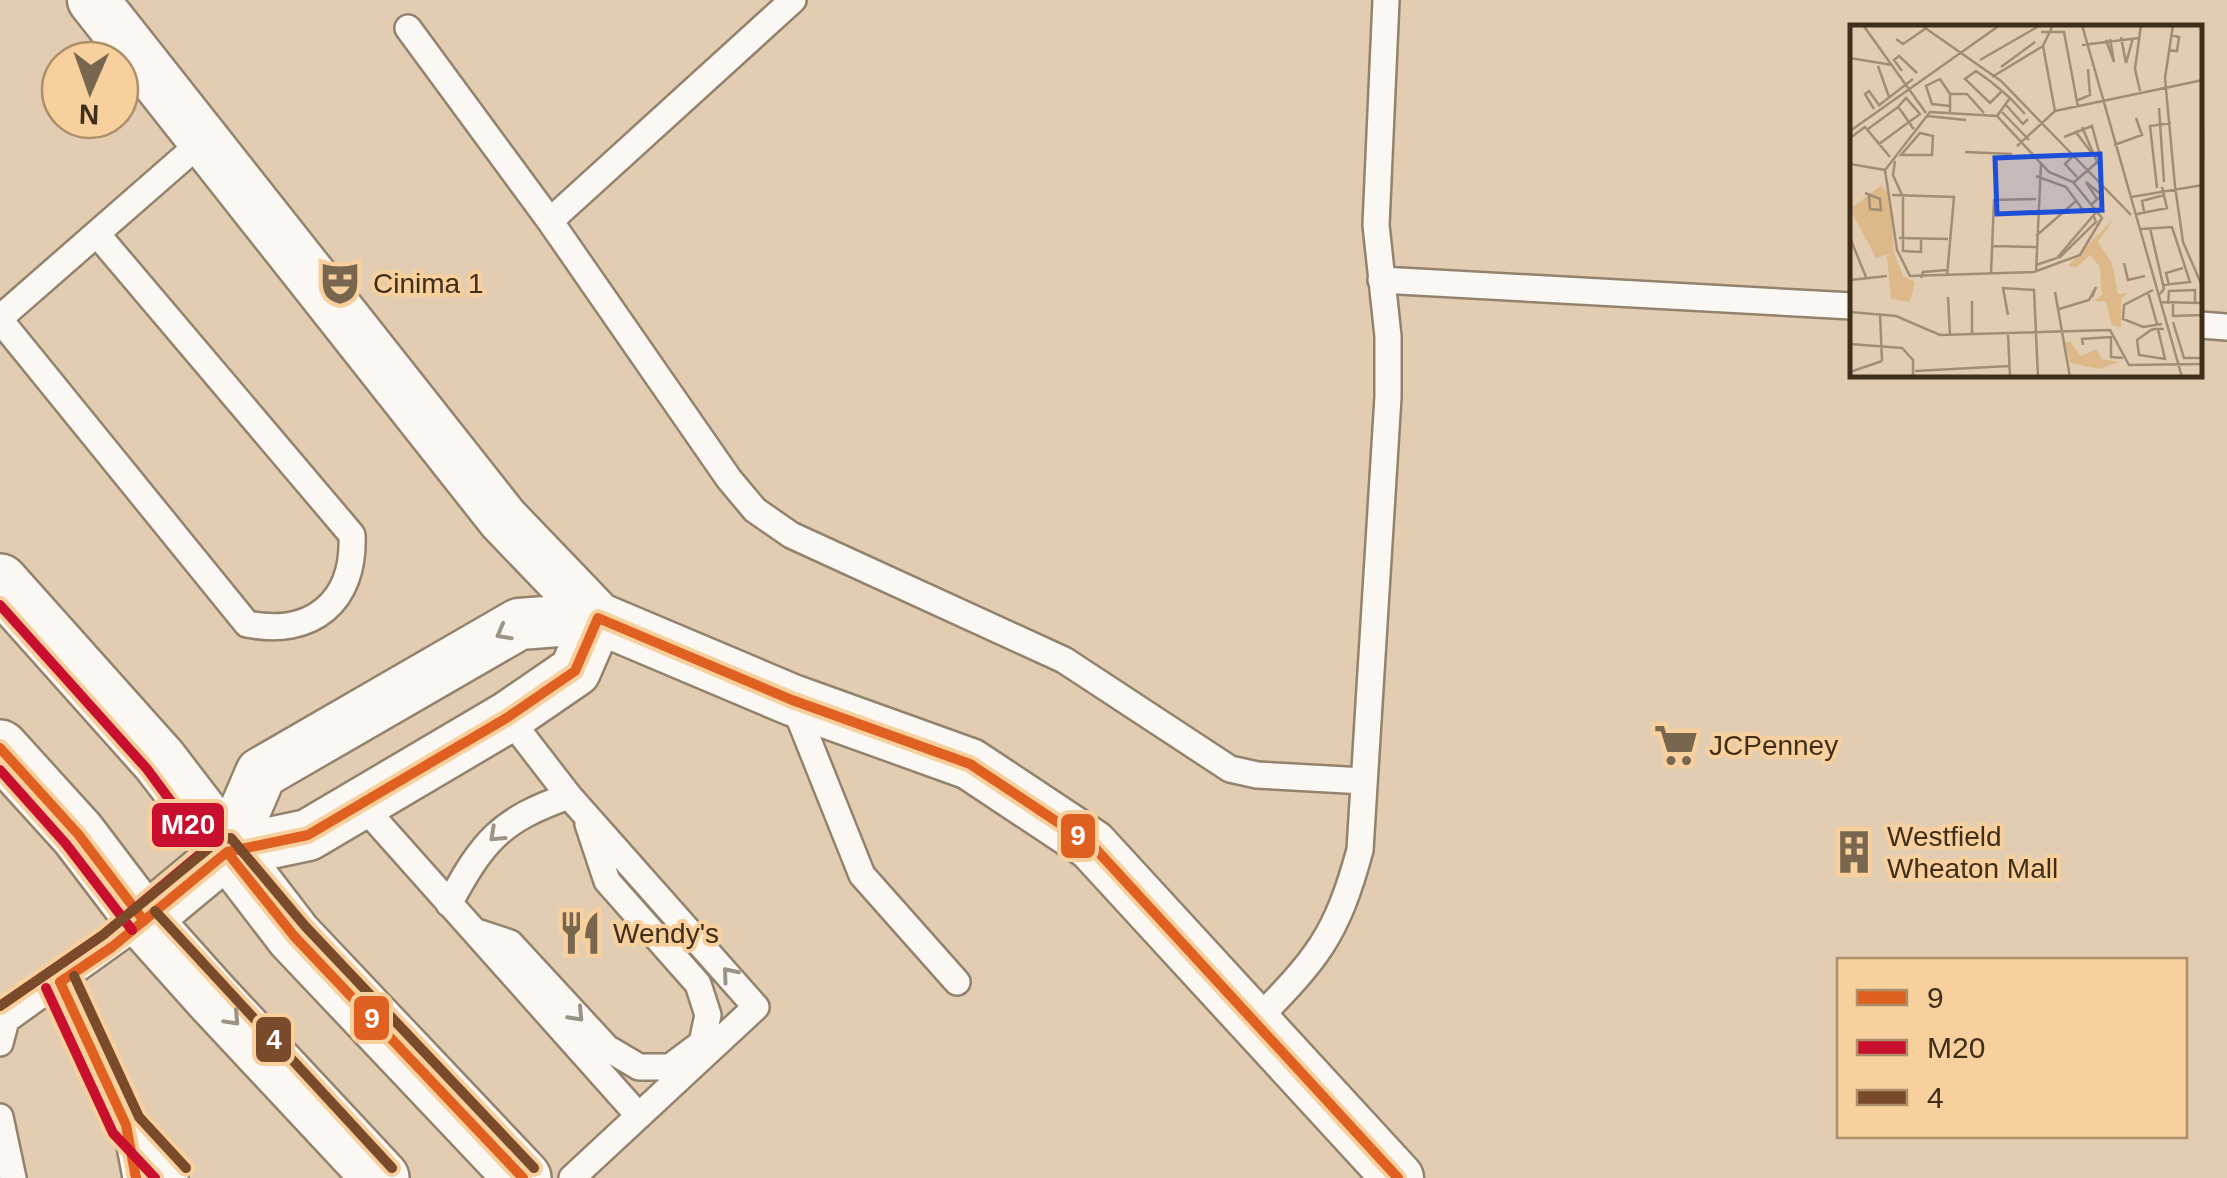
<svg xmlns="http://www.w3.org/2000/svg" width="2227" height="1178" font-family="Helvetica,sans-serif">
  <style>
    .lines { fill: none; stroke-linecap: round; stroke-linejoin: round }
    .lane-casing { stroke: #93826d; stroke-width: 30 }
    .street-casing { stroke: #93826d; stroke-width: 55 }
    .primary-casing { stroke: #93826d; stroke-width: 60 }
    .lane { stroke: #fbf8f3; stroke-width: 25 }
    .street { stroke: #fbf8f3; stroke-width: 50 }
    .primary { stroke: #fbf8f3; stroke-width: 55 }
    .bus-1-casing { stroke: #f7d09e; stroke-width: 18 }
    .bus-2-casing { stroke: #f7d09e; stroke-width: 18 }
    .bus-3-casing { stroke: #f7d09e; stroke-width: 18 }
    .bus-1 { stroke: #e06021; stroke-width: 10 }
    .bus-2 { stroke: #c8102e; stroke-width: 10 }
    .bus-3 { stroke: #7a4b2a; stroke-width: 10 }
    .oneway { stroke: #9c9386 }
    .labels { text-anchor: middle; stroke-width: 8; stroke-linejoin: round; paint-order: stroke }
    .poi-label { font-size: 28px; fill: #3e2e1a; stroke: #f7d09e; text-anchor: start }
    .inset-road { fill: none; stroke: #a18d75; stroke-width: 2.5 }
    .view { fill: #1d4ed8; fill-opacity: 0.15; stroke: #1d4ed8; stroke-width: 5 }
    .inset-edge { fill: none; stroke: #3e2e1a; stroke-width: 5 }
    .line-badge { stroke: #f7d09e; stroke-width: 4 }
    .badge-label { font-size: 28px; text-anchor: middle; font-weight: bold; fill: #fff }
  </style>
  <rect width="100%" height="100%" fill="#e3cdb2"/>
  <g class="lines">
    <g class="lane-casing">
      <path id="lane" d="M408,28L550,221L729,479L755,510L791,535L1064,660L1230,769L1257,775L1364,781
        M550,221L793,0
        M1381,280L1852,306
        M0,318L206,138
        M0,320L247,624C312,637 355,602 352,535L97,234
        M2200,325L2227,327
        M792,700L862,875L957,982
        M508,717L569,796L756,1007L572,1178
        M361,804L639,1116
        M449,904C483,841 500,820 569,796
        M477,932L510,943L607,1048L639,1067H670L702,1043L708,1015L698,984L607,881L588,824
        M60,982L126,1125L136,1178
        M1255,1022C1317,958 1336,938 1360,850L1388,397V336L1376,225L1386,0
        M0,1043L6,1020L144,921
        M0,1117L13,1178
        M127,1127L175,1178"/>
    </g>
    <g class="street-casing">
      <path id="street" d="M93,0L503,519L598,618L792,700L970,764L1092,845L1398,1178
        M227,852L308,835L508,717L575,671L598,618
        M144,921L227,852L261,773L519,624L598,618"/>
    </g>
    <g class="primary-casing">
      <path id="primary" d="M0,582L159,760L294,936L523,1178
        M0,748L78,834L144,921L211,996L381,1178"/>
    </g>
    <use href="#lane" class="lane"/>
    <use href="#street" class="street"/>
    <use href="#primary" class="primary"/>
    <g class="bus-1-casing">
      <path id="bus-1" d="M0,748L78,834L144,921
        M227,852L294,936L523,1178
        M136,1178L126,1125L60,982L112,947L227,852L308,835L508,717L575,671L598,618L792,700L970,764L1092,845L1398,1178"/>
    </g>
    <g class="bus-2-casing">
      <path id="bus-2" d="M0,605L147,769L206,849L103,935L0,1006
        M0,770L66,844L132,930
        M46,988L113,1133L155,1178"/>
    </g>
    <g class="bus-3-casing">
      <path id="bus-3" d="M155,911L392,1168
        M74,976L139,1117L186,1168
        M0,1006L103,935L219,840L231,838L305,926L534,1168"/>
    </g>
    <use href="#bus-1" class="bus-1"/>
    <use href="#bus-2" class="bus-2"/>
    <use href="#bus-3" class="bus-3"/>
  </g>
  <defs><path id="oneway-chevron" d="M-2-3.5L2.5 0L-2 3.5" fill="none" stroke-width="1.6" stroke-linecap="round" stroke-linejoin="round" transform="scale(2.5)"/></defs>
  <g class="oneway">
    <use href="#oneway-chevron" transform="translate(503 633) rotate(151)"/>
    <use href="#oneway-chevron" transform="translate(496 835) rotate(137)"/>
    <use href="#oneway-chevron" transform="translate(729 974) rotate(-130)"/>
    <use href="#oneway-chevron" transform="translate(577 1015) rotate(47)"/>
    <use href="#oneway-chevron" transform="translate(233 1019) rotate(47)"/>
  </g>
  <defs>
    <g id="theatre-bare" transform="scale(3.45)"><path d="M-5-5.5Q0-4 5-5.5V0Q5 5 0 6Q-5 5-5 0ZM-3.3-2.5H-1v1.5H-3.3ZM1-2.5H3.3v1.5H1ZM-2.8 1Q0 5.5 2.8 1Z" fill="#78664f" stroke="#f7d09e" stroke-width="2.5" paint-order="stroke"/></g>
    <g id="supermarket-bare" transform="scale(3.45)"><path d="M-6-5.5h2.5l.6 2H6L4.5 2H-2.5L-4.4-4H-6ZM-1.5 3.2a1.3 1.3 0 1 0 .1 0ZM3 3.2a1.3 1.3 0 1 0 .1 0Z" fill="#78664f" stroke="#f7d09e" stroke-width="2.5" paint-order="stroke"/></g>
    <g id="building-bare" transform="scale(3.45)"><path d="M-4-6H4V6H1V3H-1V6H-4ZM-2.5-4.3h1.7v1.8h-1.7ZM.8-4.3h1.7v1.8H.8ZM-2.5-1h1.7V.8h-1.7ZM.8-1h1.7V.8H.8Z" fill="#78664f" stroke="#f7d09e" stroke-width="2.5" paint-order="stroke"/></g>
    <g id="restaurant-bare" transform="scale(3.45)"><path d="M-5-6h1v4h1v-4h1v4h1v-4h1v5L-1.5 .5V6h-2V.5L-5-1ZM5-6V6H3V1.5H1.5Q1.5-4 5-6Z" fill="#78664f" stroke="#f7d09e" stroke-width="2.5" paint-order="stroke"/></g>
  </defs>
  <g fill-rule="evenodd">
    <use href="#theatre-bare" x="340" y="283"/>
    <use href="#supermarket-bare" x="1676" y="745"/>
    <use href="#building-bare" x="1854" y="852"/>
    <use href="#restaurant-bare" x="580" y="933"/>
  </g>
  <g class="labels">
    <g class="poi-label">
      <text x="373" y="293">Cinima 1</text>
      <text x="1709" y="755">JCPenney</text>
      <text x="1887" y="846">Westfield<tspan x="1887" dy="32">Wheaton Mall</tspan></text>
      <text x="613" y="943">Wendy's</text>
    </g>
  </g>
  <g transform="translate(1850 25)">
    <rect width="352" height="352" fill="#e3cdb2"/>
    <path d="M265,192L248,217L262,238L268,269L278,268L271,274V303L262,300L256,277L244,276L252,270L250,242L240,230L227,242L218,241ZM44,228L53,251L65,257L60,277L41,274L37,231ZM220,316L231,331L246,324L252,334L269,337L250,344L220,338L215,318Z" fill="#ddb98a"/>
    <path d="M32,160L40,173L44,228L26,233L0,184Z" fill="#ddb98a"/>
    <path class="inset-road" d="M13,0L76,88M71,0L151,56L281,190M232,0L332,352M323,0L315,53L325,161L333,217L353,263M191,7H214L228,82M271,12L276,38L283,13M46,14L53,19L75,4M256,15L264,37L260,14M232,20L289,13M193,21L205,86M318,25L327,26L329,12L321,10M0,33L42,40M130,35L189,1M28,41L39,72M151,42L185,17M52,46L44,35L49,31L67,48M142,52L193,21L203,0M152,66L140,78L115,54L126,46L140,56L152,66L160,73M290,66L285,44L291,0M100,69H117L134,88M226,76L240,70L238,44M156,80L173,99L178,94M28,81L63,54M309,83L314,157M24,84L15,69L19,66L29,80M80,87L147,91L199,147L223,157L252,193L230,230L184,247L60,251L47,225L35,145ZM100,87V69L90,54L76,61L82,79L100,81M152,87L179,115M77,91L116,95M147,91L160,73L175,89M232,102L248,139M18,104L48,82M353,104V135M0,106L150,0M225,106L244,131M70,108L83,111L82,130H51ZM214,112L242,101L251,134L224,157M0,113L15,102L40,132M29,119L59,97L70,89L56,73L48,82L52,87L58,96L59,97L62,102L64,104M264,120L292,110L286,93M167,121L205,86L353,55M115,127L162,129M225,129L215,139L227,152M45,136L43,150L52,170M0,139L35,145M186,151L216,162L233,185M307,163L300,101L321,98M15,168L30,174L31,185L20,184L19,171M42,170L104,172L97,251M53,171V226L71,227V213M281,172L353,160M242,179L252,170L236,157L247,174M294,186L292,176L314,170M287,189L317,183L312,162M300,203L314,264L309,270M291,204L322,202L340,257L313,260M186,211L226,176M0,213L16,252M49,213L98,214M143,221L186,222M209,233L246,197L243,190M274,238L278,255L295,251M186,240L207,233L248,185M186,247L191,139M141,249L144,175L186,174M71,253L73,247L97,245M0,255L37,251M319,260L316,248L333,243M303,265L274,280L273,294L293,302L312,299M298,267L307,299M98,272L100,310M122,276V309M311,277L351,278L352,290L323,291V278M318,279L319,266L345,265V278M209,284L239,275L246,262L242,272M0,287L46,291L90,310L260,305L279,340L353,339M30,288L32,336M158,290L153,263L184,265L188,352M210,295L205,267L220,352M323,297L334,333H353M308,304L315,334L289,330L287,315L301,305L305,304H314M158,308L160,352M0,319L52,323L63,335V352M233,320L232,314L261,312V332L273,333M65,346L159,341M0,347L32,336"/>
    <path class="view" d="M250,129L252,185L147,189L145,133Z"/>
    <rect width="352" height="352" class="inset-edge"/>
  </g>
  <g class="line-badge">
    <rect x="150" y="801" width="76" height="48" rx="10" fill="#c8102e"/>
    <rect x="1059" y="812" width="38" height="48" rx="10" fill="#e06021"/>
    <rect x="352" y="994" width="39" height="48" rx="10" fill="#e06021"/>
    <rect x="254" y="1015" width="39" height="49" rx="10" fill="#7a4b2a"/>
  </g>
  <g class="badge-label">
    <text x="188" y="834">M20</text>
    <text x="1078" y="845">9</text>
    <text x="372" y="1028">9</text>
    <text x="274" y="1049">4</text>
  </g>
  <rect x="1837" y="958" width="350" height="180" fill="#f7d09e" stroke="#ad8f69" stroke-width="2.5"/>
  <rect x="1857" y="990" width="50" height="15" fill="#e06021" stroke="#ad8f69" stroke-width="2.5"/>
  <text x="1927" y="1008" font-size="30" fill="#3e2e1a">9</text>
  <rect x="1857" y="1040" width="50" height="15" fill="#c8102e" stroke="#ad8f69" stroke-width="2.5"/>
  <text x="1927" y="1058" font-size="30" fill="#3e2e1a">M20</text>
  <rect x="1857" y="1090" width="50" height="15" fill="#7a4b2a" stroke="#ad8f69" stroke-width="2.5"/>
  <text x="1927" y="1108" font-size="30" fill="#3e2e1a">4</text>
  <g transform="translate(90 90) rotate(182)"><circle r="48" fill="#f7d09e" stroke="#ad8f69" stroke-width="2.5"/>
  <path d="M0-8L18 38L0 25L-18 38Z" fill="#78664f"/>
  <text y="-15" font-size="28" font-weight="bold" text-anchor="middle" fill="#3e2e1a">N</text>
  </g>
</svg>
